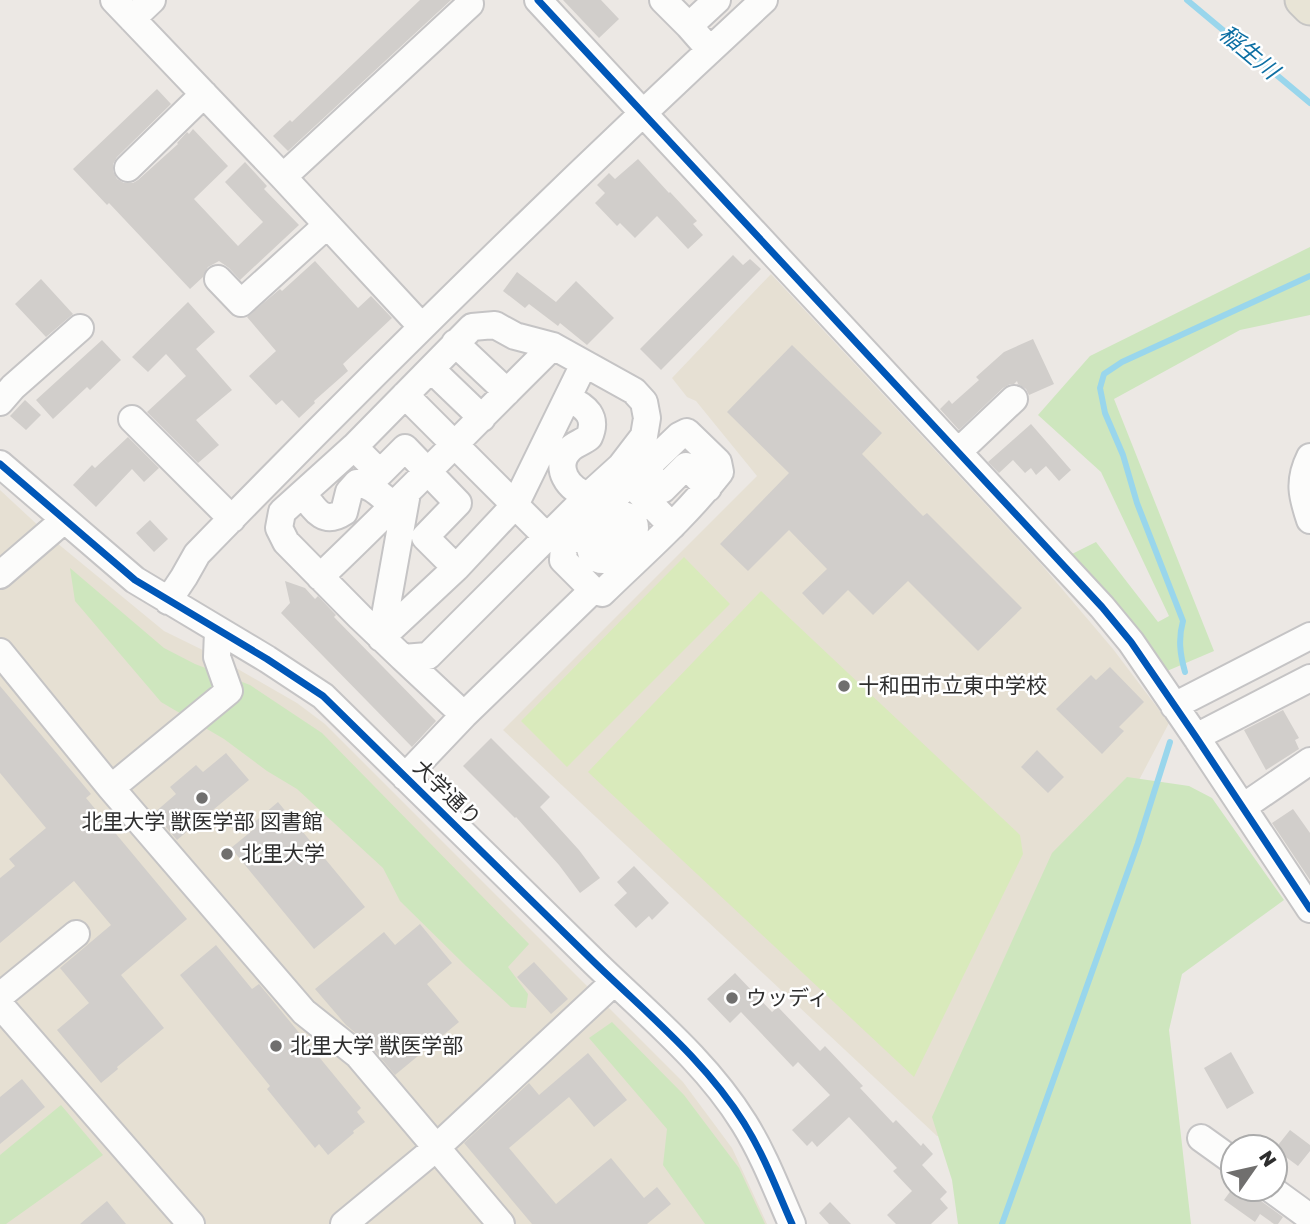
<svg xmlns="http://www.w3.org/2000/svg" width="1310" height="1224" font-family="'Golos Text','Noto Sans JP',sans-serif">
  <style>
    .education { fill: #e6e0d3 }
    .green { fill: #cee6be }
    .pitch { fill: #d9eabb }
    .lines { fill: none; stroke-linecap: round; stroke-linejoin: round }
    .stream { stroke: #99d6ec; stroke-width: 6 }
    .building { fill: #d1cecb }
    .minor-casing { stroke: #c5c4c5; stroke-width: 30 }
    .major-casing { stroke: #c6c5c4; stroke-width: 37 }
    .minor { stroke: #fcfcfb; stroke-width: 26 }
    .major { stroke: #e8e4d6; stroke-width: 33 }
    .cycleway-casing { stroke: #fff; stroke-width: 11 }
    .cycleway { stroke: #0057b8; stroke-width: 7 }
    .poi-dot { fill: #706f6e; stroke: #fff; stroke-width: 2.5 }
    .labels { text-anchor: middle; stroke-width: 5; stroke-linejoin: round; paint-order: stroke }
    .poi-label { font-size: 21px; fill: #2e2e2e; stroke: #fff; text-anchor: start }
    .street-label { font-size: 21px; fill: #2e2e2e; stroke: #fff }
    .water-label { font-size: 23px; font-style: italic; fill: #0d6fa3; stroke: #fff }
  </style>
  <rect width="100%" height="100%" fill="#ece8e4"/>
  <path class="education" d="M771,274L1040,563L1113,649L1169,723L1129,799L972,1138L937,1136L503,730L757,476L696,401L687,397L672,378Z
    M0,490L57,543L164,631L217,657L297,703L325,724L683,1082L732,1148L767,1224H0Z"/>
  <path class="green" d="M1310,247V315L1240,330L1114,399L1214,651L1167,671L1072,554L1096,542L1158,622L1169,616L1101,472L1038,415L1090,356Z
    M70,568L164,648L195,664L250,685L322,733L529,944L508,967L528,994L526,1008L511,1007L466,966L400,901L383,868L297,789L267,771L224,739L161,702L75,601Z
    M1127,777L1189,786L1212,798L1284,900L1182,974L1169,1030L1191,1224H958L952,1180L932,1117L1052,853Z
    M612,1022L684,1095L739,1168L765,1224H705L663,1165L667,1129L589,1038Z
    M61,1105L103,1155L6,1224H0V1155Z"/>
  <path class="pitch" d="M684,557L730,604L567,767L521,721Z
    M761,591L1020,835L1023,854L914,1077L588,772Z"/>
  <g class="lines">
    <path class="stream" d="M1187,0L1310,103
      M1185,672C1180,654 1178,639 1183,621L1137,503L1123,455L1105,413L1100,388L1104,374L1122,362L1310,276
      M1002,1224L1138,843L1170,742"/>
  </g>
  <path class="building" d="M420,0H451L288,151L273,136L290,120L292,122Z
    M563,0H601L619,19L599,38Z
    M157,89L171,104L117,157L113,164V171L117,179L124,183H133L138,180L178,144L177,143L187,132L189,134L193,129L228,166L194,199L238,246L263,222L225,182L245,162L267,186L264,189L299,225L240,280L229,268L219,261L208,267L203,277L190,289L109,203L107,205L73,169Z
    M638,159L669,193L670,192L697,221L693,224L703,235L688,249L657,216L635,238L620,223L617,226L595,203L605,193L597,185L609,173L615,179Z
    M733,255L743,265L750,259L761,269L661,370L640,349Z
    M315,261L358,308L371,296L392,318L343,364L348,371L314,401L315,403L299,418L282,400L276,405L249,376L276,351L247,317L280,289L282,291Z
    M517,272L556,302L576,281L614,318L587,345L560,323L558,326L529,304L525,308L503,291Z
    M41,279L73,314L46,337L15,304Z
    M188,302L215,332L196,349L232,390L196,420L219,445L198,463L147,412L186,376L166,354L148,372L132,357Z
    M1033,339L1054,384L1029,395L1026,389L1018,384L1017,381L1014,384H1010L1003,388L959,430L940,409L949,400L952,404L979,380L976,377L1004,352Z
    M102,340L121,360L90,390L87,387L53,419L36,400Z
    M792,345L882,433L862,454L923,516L927,513L1022,608L978,651L908,581L873,615L848,590L823,615L802,593L827,569L789,530L748,571L720,544L789,473L727,412Z
    M25,400L41,415L26,430L10,416Z
    M1031,424L1071,470L1059,481L1046,466L1036,475L1031,468L1025,473L1013,460L999,473L988,462Z
    M128,437L159,468L144,482L132,469L96,507L73,485L92,465L95,468Z
    M150,520L168,539L154,552L136,533Z
    M285,581L305,588L315,599L318,596L336,615L334,617L436,721L412,747L281,613L290,603Z
    M1110,667L1144,702L1119,727L1124,731L1102,754L1056,709L1091,675L1096,680Z
    M0,686L91,794L86,798L187,919L121,975L164,1028L117,1067L118,1069L101,1083L57,1030L89,1003L60,968L111,925L74,881L0,943V878L15,866L9,859L46,828L0,773Z
    M1283,710L1299,738L1295,740L1299,749L1266,770L1244,730Z
    M491,738L550,797L540,807L579,850L600,878L580,893L559,865L516,817L515,818L463,766Z
    M1037,750L1064,777L1048,793L1021,767Z
    M226,753L249,780L177,840L154,813L176,794L170,787L196,765L203,772Z
    M278,802L365,907L314,949L231,848L254,829L251,825Z
    M1293,809L1310,833V880L1272,823Z
    M634,866L669,903L652,920L649,916L636,928L614,905L627,893L617,882Z
    M420,924L452,963L427,984L459,1022L395,1075L370,1045L346,1025L315,989L384,932L395,945Z
    M216,945L252,989L259,984L361,1108L357,1112L365,1122L353,1131L354,1133L328,1155L319,1144L315,1148L267,1089L270,1086L180,975Z
    M534,962L568,999L551,1014L517,977Z
    M735,973L772,1012L778,1007L820,1051L825,1046L863,1086L860,1088L893,1123L896,1120L921,1146L923,1143L933,1154L922,1165L947,1192L940,1199L948,1208L931,1224H896L887,1215L912,1191L893,1171L897,1168L849,1117L817,1147L812,1141L807,1146L792,1130L830,1095L798,1062L793,1067L741,1012L730,1023L707,999Z
    M1231,1052L1254,1093L1227,1109L1204,1068Z
    M588,1053L627,1100L594,1127L569,1097L509,1148L556,1204L611,1158L644,1198L657,1187L671,1204L647,1224H532L464,1143L529,1083L539,1095Z
    M22,1079L45,1107L0,1144V1097Z
    M1290,1130L1310,1145V1151L1298,1166L1275,1149Z
    M1232,1189H1256L1257,1196L1261,1201L1283,1217L1278,1224H1274L1260,1214L1255,1222L1224,1200Z
    M107,1201L126,1224H80Z
    M830,1202L851,1224H829L819,1213Z"/>
  <g class="lines">
    <g class="minor-casing">
      <path id="minor" d="M114,0L283,177L422,327
        M538,0L1102,607L1131,642L1196,737L1310,909
        M663,0L689,26
        M132,19L152,0
        M710,50L689,26L717,0
        M128,168L204,94
        M283,177L470,4
        M218,279L241,303L327,225
        M495,325L515,336L553,346L634,391L644,402L647,418L644,436L621,466L589,495L428,656L403,658L360,617L286,542L279,528L282,512L354,447L472,327Z
        M455,343L507,392
        M431,369L482,418
        M405,395L547,537
        M568,399C586,406 598,417 589,437C583,442 575,444 570,449C552,466 569,492 589,495
        M0,402L13,387L80,328
        M132,419L232,519
        M687,432L718,462L720,472C685,517 642,554 602,593L593,590L563,560L564,546L679,436Z
        M354,447L380,473L405,448L458,503L425,537L456,568
        M959,451L1014,399
        M1310,457C1298,481 1302,496 1310,520
        M0,464L135,580L267,659L323,696C412,784 502,872 592,960C645,1012 705,1060 744,1123C764,1155 777,1190 792,1224
        M645,469L663,489L686,466L708,488
        M630,483L672,526
        M303,493C314,509 323,526 344,512L349,492L357,483C373,485 382,497 394,506
        M407,493L381,638L456,568L515,505L584,364
        M609 528a13 13 0 1 1 26 0a13 13 0 1 1-26 0Z
        M590 547a13 13 0 1 1 26 0a13 13 0 1 1-26 0Z
        M0,575L64,520
        M320,577C399,502 475,423 553,346
        M168,601L184,577L197,554C381,365 570,179 764,0
        M0,652L111,788L304,1012L358,1055L501,1224
        M403,658L464,715L593,590
        M1174,706L1310,636
        M1196,737L1310,678
        M405,777L464,715
        M111,788L229,691L217,657L218,631
        M1243,807L1310,761
        M0,996L76,934
        M0,1005L191,1224
        M1201,1138L1233,1161
        M1271,1189L1308,1216
        M344,1224L436,1148L614,982"/>
    </g>
    <g class="major-casing">
      <path id="major" d="M1302,0L1310,8"/>
    </g>
    <use href="#minor" class="minor"/>
    <use href="#major" class="major"/>
    <g class="cycleway-casing">
      <path id="cycleway" d="M538,0L1102,607L1131,642L1196,737L1310,909
        M0,464L135,580L267,659L323,696C412,784 502,872 592,960C645,1012 705,1060 744,1123C764,1155 777,1190 792,1224"/>
    </g>
    <use href="#cycleway" class="cycleway"/>
  </g>
  <g class="poi-dot">
    <circle cx="844" cy="686" r="7"/>
    <circle cx="202" cy="798" r="7"/>
    <circle cx="227" cy="854" r="7"/>
    <circle cx="732" cy="998" r="7"/>
    <circle cx="276" cy="1046" r="7"/>
  </g>
  <g class="labels">
    <g class="poi-label">
      <text x="858" y="693">十和田市立東中学校</text>
      <text x="202" y="829" text-anchor="middle">北里大学 獣医学部 図書館</text>
      <text x="241" y="861">北里大学</text>
      <text x="746" y="1005">ウッディ</text>
      <text x="290" y="1053">北里大学 獣医学部</text>
    </g>
    <g class="street-label">
      <text transform="translate(447 793) rotate(44)" y="7">大学通り</text>
    </g>
    <g class="water-label">
      <text transform="translate(1249 52) rotate(40)" y="8">稲生川</text>
    </g>
  </g>
  <g transform="translate(1254 1168) rotate(56)"><circle r="33" fill="#ffffff" stroke="#ababab" stroke-width="2"/>
  <path d="M0-5L12 26L0 18L-12 26Z" fill="#706f6e"/>
  <text y="-10" font-size="19" font-weight="bold" text-anchor="middle" fill="#2e2e2e">N</text>
  </g>
</svg>
